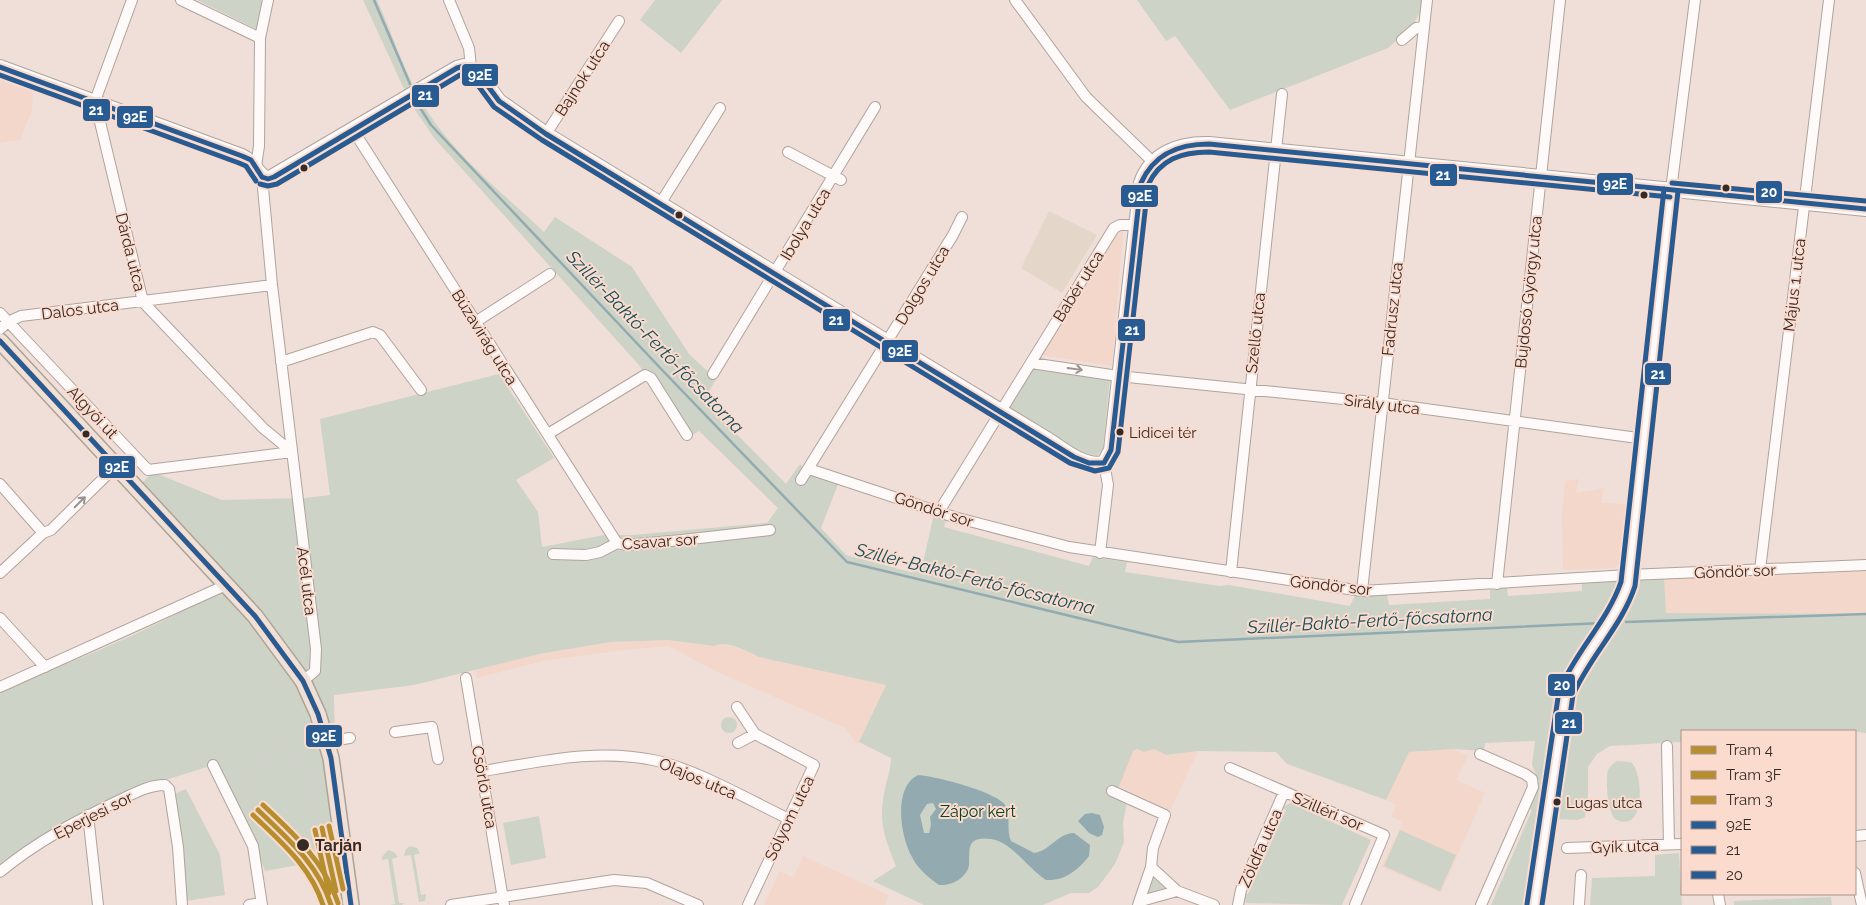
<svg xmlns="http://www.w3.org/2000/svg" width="1866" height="905" font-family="Raleway,sans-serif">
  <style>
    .commercial { fill: #e4d7c9 }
    .built { fill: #f3d7cb }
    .green { fill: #cdd3c6 }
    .water { fill: #93abb0; fill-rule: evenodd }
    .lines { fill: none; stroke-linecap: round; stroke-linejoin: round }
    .stream { stroke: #93abb0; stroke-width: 2.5 }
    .street-casing { stroke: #b0a39d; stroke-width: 12 }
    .secondary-casing { stroke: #b0a39d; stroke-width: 16 }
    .primary-casing { stroke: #b2a191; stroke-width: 18 }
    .street { stroke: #fdfaf9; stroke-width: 10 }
    .secondary { stroke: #fdfaf9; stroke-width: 14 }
    .primary { stroke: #ebe3db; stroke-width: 15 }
    .tram { stroke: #d5d0ce; stroke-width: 1 }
    .bus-1-casing { stroke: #fadbce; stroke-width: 9 }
    .bus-2-casing { stroke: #fadbce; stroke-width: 9 }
    .bus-3-casing { stroke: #fadbce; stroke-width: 9 }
    .bus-1 { stroke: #275b91; stroke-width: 5 }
    .bus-2 { stroke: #275b91; stroke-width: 5 }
    .bus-3 { stroke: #275b91; stroke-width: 5 }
    .tram-1-casing { stroke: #fadbce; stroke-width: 9 }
    .tram-2-casing { stroke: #fadbce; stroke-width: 9 }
    .tram-3-casing { stroke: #fadbce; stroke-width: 9 }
    .tram-1 { stroke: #b78e2f; stroke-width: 5 }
    .tram-2 { stroke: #b78e2f; stroke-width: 5 }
    .tram-3 { stroke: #b78e2f; stroke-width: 5 }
    .oneway { stroke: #99928f }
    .bus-dot { fill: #352a25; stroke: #fadbce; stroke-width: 2 }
    .labels { text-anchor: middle; stroke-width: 4; stroke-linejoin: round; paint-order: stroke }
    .bus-label { font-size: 15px; fill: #352a25; stroke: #fadbce; text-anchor: start }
    .street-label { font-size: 16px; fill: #352a25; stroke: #fadbce }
    .park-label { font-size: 16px; fill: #0a4121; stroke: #fadbce }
    .stop-label { font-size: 16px; font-weight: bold; fill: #352a25; stroke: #fadbce; text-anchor: start }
    .water-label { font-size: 18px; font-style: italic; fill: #14505c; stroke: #fadbce }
    .line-badge { stroke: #fadbce; stroke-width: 2 }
    .badge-label { font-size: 14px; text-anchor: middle; font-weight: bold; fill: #fff }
  </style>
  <rect width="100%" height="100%" fill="#f0dfd8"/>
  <path class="commercial" d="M1049,211L1097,235L1062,293L1021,268Z"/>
  <path class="built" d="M0,80L33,92L32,110L20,140L0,143Z
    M1116,230L1123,232L1112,366L1040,355Z
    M1579,479L1576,493L1604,488L1601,503L1628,504L1622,561L1615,568L1563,570L1562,513L1565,481Z
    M1866,567V614L1666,613L1664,576Z
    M668,640L714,646L718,644L743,649L759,657L887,685L858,745L845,728L713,670L669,646L623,650L543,661L477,678L475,669L539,654L611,642Z
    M1137,749L1144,752L1154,749L1167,755L1198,751L1170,811L1117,789L1132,751Z
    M1454,749L1468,756L1456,780L1485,793L1441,893L1381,867L1403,822L1391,817L1396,805L1386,800L1408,752Z
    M803,856L889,895L885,905H764L780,871L793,878Z"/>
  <path class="green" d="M197,0H263L256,29Z
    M363,0H377C394,38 407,80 429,114C458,158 506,196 544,232L555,217L632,267L689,354L716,379L704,401L786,484L800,464L806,471L841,482L838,484L821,528L846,555L910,572L921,571L934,514L946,520L944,527L1089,566L1093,557L1127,562L1125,572L1219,586L1229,585L1350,606L1356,593L1387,595L1389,605L1490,599V588L1507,586L1508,596L1582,591V583L1623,580L1610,614L1571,665L1563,683L1530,905H1491L1532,810L1527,808L1539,781L1532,765L1535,741L1485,743L1484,751L1454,749L1409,752L1386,800L1287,764L1276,752L1198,751L1166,755L1154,749L1144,752L1137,749L1133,751L1118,789L1129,793L1123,822L1124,842L1115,864L1098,887L1089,893H1071L1043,905H924L873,881L896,866C884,836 878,822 885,789C887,778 891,769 891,758L859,742L886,685L759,657C747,651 726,640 714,646L668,640L611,642L539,654L414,685L334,695L337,858L265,871L246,820L207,767L127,792L53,829L0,868V692C75,659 164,628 230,581L141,484L153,472L222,500L305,498L330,495L320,419L499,374L554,458L516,480L538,512L542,547L604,535H632L767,523L778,508L699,431L686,439L639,365L435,139L411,104Z
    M655,0H722L681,53L640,20Z
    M1137,0H1423L1422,8L1412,27L1388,48L1230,110L1175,36L1166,41Z
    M1034,367L1110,379L1103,449L1097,456H1086L1005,410Z
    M1664,576L1666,613L1866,614V733L1844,730L1682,731V742L1610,746L1597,754L1588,767V799L1585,817L1577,820L1552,819L1569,704L1576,682L1589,659L1617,624L1631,601L1638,577Z
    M721 725a8 8 0 1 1 16 0a8 8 0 1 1-16 0Z
    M1617,761L1631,762C1643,771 1647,836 1615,819C1608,812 1605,780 1608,770C1610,766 1613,764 1617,761Z
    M186,789L220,855L225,895L186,901L174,794Z
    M1295,800L1298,802L1297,806L1371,840L1342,905L1246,903L1244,893L1248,894L1286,810L1282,808Z
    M539,816L546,858L511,865L503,823Z
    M1400,830L1456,855L1440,891L1384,866Z
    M410,846L417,848L420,853L414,855L421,895L426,894L425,901L419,902L411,855L404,856L406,849Z
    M388,850L394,852L398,857L392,859L399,903H404L402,905H390L395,904L388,859L382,860V857Z
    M1679,853L1682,905H1590L1592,878L1655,876V855Z
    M1152,877L1164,886V890L1147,893Z
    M1831,897L1832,905H1734V901Z"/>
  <path class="water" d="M918,775C935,776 998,792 1006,806C1011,817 1006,830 1011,841L1034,853C1050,851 1058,833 1074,833L1090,845L1089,856C1078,870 1065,881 1046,880C1028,869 1012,842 991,839C965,835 970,851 969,865C967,878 951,886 939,885C929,878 917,868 912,857C900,836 893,787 918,775ZM933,803L936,809L930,817L931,825L929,833H924L920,815L927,804Z
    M1092,813L1100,815L1104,827L1102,835L1098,837L1089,833L1078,821L1085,814Z"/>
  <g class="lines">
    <path class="stream" d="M374,0L410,84
      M417,103L431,125L664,372L847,562L1178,642L1603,623
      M1626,622L1866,614"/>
    <g class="street-casing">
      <path id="street" d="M132,0L95,101L143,302L263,428L292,452
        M181,0L260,38
        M449,0L469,48L471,67
        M1015,0L1086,97L1153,162
        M1402,40L1416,28L1424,27
        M353,130L617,543
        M546,134L619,21
        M788,152L841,180
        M256,166L259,146L260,38L268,0
        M262,177L272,285L316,649L315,671L303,681
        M1671,190L1695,0
        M660,204L720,108
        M0,313L148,470L292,452
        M477,321L550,274
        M0,329L8,322L21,316L272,285
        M281,362L373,332L380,335L421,390
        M1031,363L1118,376L1382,403L1645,439
        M713,374L875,107
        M548,434L645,375L651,378L687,435
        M809,469L954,517L1069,547L1362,591L1629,575L1866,565
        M801,480L953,235L962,217
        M0,484L43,533
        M940,510L1114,228L1120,225H1135
        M1100,553L1108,485L1104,463
        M553,554L586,555L600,552L617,543L626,545L682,540L770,530
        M1760,570L1829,0
        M1231,572L1282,94
        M0,573L43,533L51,530L116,466
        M1497,584L1560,0
        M1362,591L1427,0
        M0,618L45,667
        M466,678L504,905
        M0,687L226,585
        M737,707L755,734L814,765L748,905
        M395,732L432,727L438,759
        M343,739L350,738
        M738,743L755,734
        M1667,746L1669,844
        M1480,754L1525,774L1532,779L1533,787L1481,905
        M213,765L253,846L262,905
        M1230,768L1384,835L1355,905
        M483,771C539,762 596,748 653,760C694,768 749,800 789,819
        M1112,791L1165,815L1153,848L1151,867L1138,905
        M88,815L98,905
        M1855,836L1866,835
        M1567,848L1682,844
        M1151,867L1177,891L1214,905
        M0,872C36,842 76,821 118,801C133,794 148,785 165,785L169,789L170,795L178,847L182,905
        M1855,873L1862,905
        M1718,894L1720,905
        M1141,901L1177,891
        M249,905L261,903
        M451,905L614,880L647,883L698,905
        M1238,905L1241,890L1284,792
        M1579,905L1581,875"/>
    </g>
    <g class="secondary-casing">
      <path id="secondary" d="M0,67L242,156C255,162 258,176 268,179L457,68L464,66L476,70L499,101L546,134L1047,439C1063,449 1084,468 1104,463L1111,450L1141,183C1151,153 1180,143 1209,144L1866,209
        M1534,905L1566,693C1580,652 1617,626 1628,584L1671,190"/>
    </g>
    <g class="primary-casing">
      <path id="primary" d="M0,341L255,616L303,681L318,714L331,758L351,905"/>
    </g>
    <use href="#street" class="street"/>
    <use href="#secondary" class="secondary"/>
    <use href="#primary" class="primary"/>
    <path class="tram" d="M319,872L302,847L252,794C241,763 279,735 301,762C313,775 317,811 322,828"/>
    <g class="bus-1-casing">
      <path id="bus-1" d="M0,67L242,156L251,160L262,177
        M262,177L268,179L274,177L457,68L464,66L476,70L499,101L546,134L1074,457L1089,463H1104L1111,450L1141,183C1154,154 1178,144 1209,144L1866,209
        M0,341L255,616L303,681L318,714L331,758L351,905"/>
    </g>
    <g class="bus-2-casing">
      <path id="bus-2" d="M0,75L239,163L246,166L256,181
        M260,184L268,186L277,184L460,75L471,76L494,107L542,140L1070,463L1095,471L1109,468L1118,452L1148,185C1160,159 1182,152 1209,152L1670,197
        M1542,905L1573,695C1590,656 1622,626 1635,586L1678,191"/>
    </g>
    <g class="bus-3-casing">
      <path id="bus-3" d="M1672,183L1866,201
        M1527,904L1559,691C1575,652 1607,622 1621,582L1664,189"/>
    </g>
    <use href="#bus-1" class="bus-1"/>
    <use href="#bus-2" class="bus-2"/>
    <use href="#bus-3" class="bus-3"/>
    <g class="tram-1-casing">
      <path id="tram-1" d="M258,810C288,839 318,864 331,905
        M322,828L336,891"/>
    </g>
    <g class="tram-2-casing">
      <path id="tram-2" d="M253,815C281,842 311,867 323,905
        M315,830L329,893"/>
    </g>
    <g class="tram-3-casing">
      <path id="tram-3" d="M263,805C294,834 324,861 338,903
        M329,826L343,889"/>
    </g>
    <use href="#tram-1" class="tram-1"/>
    <use href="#tram-2" class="tram-2"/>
    <use href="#tram-3" class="tram-3"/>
  </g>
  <defs><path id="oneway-shaft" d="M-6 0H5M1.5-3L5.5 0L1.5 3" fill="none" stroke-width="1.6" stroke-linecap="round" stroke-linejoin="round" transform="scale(1.25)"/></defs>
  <g class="oneway">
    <use href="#oneway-shaft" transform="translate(1075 369) rotate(8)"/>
    <use href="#oneway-shaft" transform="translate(80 502) rotate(-45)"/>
  </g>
  <g class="bus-dot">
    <circle cx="304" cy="168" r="4.5"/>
    <circle cx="1726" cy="188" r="4.5"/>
    <circle cx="1644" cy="195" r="4.5"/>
    <circle cx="679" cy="215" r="4.5"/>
    <circle cx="1120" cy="432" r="4.5"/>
    <circle cx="86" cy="434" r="4.5"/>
    <circle cx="1557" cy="802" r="4.5"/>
    <circle cx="303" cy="845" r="7"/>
  </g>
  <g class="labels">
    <g class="bus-label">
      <text x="1129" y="438">Lidicei tér</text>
      <text x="1566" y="808">Lugas utca</text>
    </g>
    <g class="street-label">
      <text transform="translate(582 78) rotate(-57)" y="6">Bajnok utca</text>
      <text transform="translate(805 224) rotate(-59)" y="6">Ibolya utca</text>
      <text transform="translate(131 252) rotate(76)" y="6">Dárda utca</text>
      <text transform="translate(922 285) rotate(-59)" y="6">Dolgos utca</text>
      <text transform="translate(1794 285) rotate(-83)" y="6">Május 1. utca</text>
      <text transform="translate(1078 286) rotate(-58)" y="6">Babér utca</text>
      <text transform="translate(1528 292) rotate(-84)" y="6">Bujdosó György utca</text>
      <text transform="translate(80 309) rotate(-7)" y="6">Dalos utca</text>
      <text transform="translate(1392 309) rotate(-84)" y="6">Fadrusz utca</text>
      <text transform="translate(1255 333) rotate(-84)" y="6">Szellő utca</text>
      <text transform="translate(485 337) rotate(58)" y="6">Búzavirág utca</text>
      <text transform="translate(1382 404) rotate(7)" y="6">Sirály utca</text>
      <text transform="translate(93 412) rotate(47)" y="6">Algyői út</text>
      <text transform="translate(934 509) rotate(18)" y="6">Göndör sor</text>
      <text transform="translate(660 541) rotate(-4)" y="6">Csavar sor</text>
      <text transform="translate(1735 571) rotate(-2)" y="6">Göndör sor</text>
      <text transform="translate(307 581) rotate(83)" y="6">Acél utca</text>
      <text transform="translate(1331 585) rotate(6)" y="6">Göndör sor</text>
      <text transform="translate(698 778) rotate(23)" y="6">Olajos utca</text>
      <text transform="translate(485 787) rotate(80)" y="6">Csörlő utca</text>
      <text transform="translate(1328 811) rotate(23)" y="6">Szilléri sor</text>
      <text transform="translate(93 815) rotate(-27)" y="6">Eperjesi sor</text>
      <text transform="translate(789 818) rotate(-64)" y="6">Sólyom utca</text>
      <text transform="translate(1625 846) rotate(-2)" y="6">Gyík utca</text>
      <text transform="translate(1260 848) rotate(-66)" y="6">Zöldfa utca</text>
    </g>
    <g class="park-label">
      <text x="978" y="817">Zápor kert</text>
    </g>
    <g class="stop-label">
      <text x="315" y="851">Tarján</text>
    </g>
    <g class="water-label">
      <text transform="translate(655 342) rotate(46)" y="6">Szillér-Baktó-Fertő-főcsatorna</text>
      <text transform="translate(975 579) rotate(14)" y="6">Szillér-Baktó-Fertő-főcsatorna</text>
      <text transform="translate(1370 621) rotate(-3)" y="6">Szillér-Baktó-Fertő-főcsatorna</text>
    </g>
  </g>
  <g class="line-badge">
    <rect x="461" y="63" width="38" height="24" rx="5" fill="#275b91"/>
    <rect x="411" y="84" width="29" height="24" rx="5" fill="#275b91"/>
    <rect x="82" y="98" width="29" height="24" rx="5" fill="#275b91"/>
    <rect x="116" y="105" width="38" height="24" rx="5" fill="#275b91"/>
    <rect x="1429" y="163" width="29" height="24" rx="5" fill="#275b91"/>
    <rect x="1596" y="172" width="38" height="24" rx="5" fill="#275b91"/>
    <rect x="1755" y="180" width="28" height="24" rx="5" fill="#275b91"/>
    <rect x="1120" y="184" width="39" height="24" rx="5" fill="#275b91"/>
    <rect x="822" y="308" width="29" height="24" rx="5" fill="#275b91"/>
    <rect x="1117" y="318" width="29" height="24" rx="5" fill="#275b91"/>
    <rect x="881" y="339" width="38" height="24" rx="5" fill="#275b91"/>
    <rect x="1644" y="362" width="28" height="24" rx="5" fill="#275b91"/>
    <rect x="98" y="455" width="38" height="24" rx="5" fill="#275b91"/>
    <rect x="1547" y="673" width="29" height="24" rx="5" fill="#275b91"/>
    <rect x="1554" y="711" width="29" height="24" rx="5" fill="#275b91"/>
    <rect x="305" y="724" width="38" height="24" rx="5" fill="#275b91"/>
  </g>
  <g class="badge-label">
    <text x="480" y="80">92E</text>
    <text x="425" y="100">21</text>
    <text x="96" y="115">21</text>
    <text x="135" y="122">92E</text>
    <text x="1443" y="180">21</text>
    <text x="1615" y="189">92E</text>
    <text x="1769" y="197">20</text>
    <text x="1140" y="201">92E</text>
    <text x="836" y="325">21</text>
    <text x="1132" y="335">21</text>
    <text x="900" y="356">92E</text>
    <text x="1658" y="379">21</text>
    <text x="117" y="472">92E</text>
    <text x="1562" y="690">20</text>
    <text x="1569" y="728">21</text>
    <text x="324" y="741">92E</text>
  </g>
  <rect x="1681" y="730" width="175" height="165" fill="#fadbce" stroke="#ab948a"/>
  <rect x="1691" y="746" width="25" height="8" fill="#b78e2f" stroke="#ab948a"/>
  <text x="1726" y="755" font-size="15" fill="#352a25">Tram 4</text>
  <rect x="1691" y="771" width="25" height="8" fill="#b78e2f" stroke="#ab948a"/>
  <text x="1726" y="780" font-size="15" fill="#352a25">Tram 3F</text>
  <rect x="1691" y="796" width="25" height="8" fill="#b78e2f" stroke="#ab948a"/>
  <text x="1726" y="805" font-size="15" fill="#352a25">Tram 3</text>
  <rect x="1691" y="821" width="25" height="8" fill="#275b91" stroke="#ab948a"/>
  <text x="1726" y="830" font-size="15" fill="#352a25">92E</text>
  <rect x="1691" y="846" width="25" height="8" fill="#275b91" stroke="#ab948a"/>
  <text x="1726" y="855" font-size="15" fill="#352a25">21</text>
  <rect x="1691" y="871" width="25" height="8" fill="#275b91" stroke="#ab948a"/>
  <text x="1726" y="880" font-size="15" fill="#352a25">20</text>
</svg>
